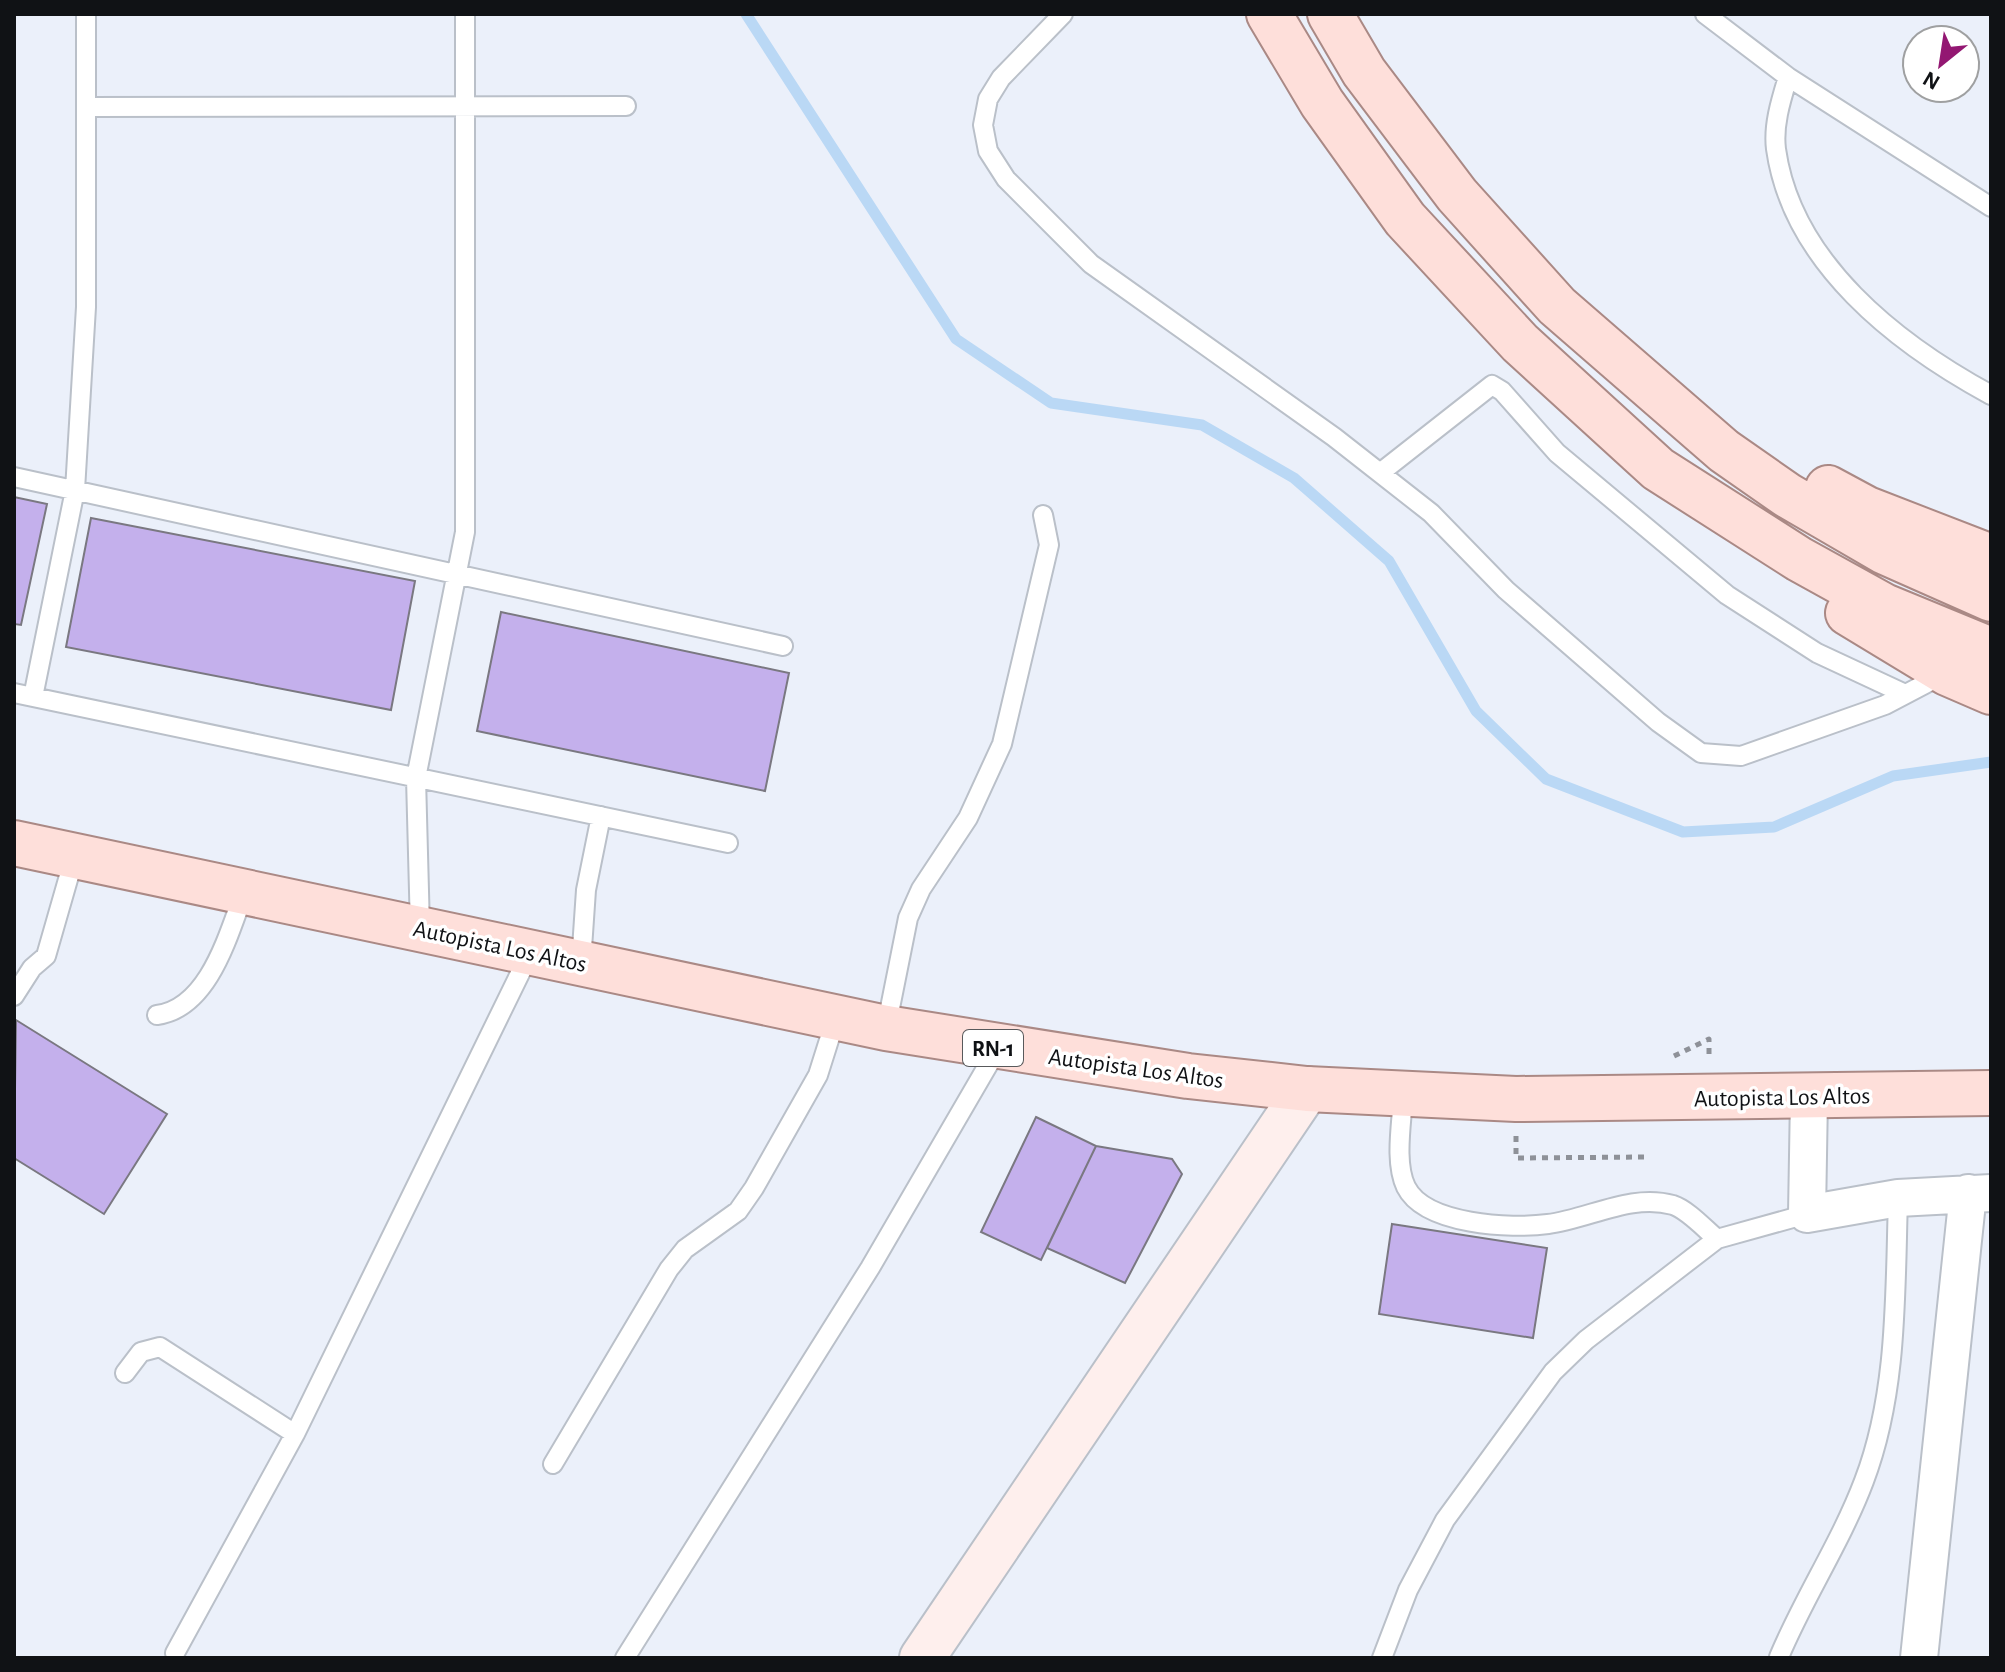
<svg xmlns="http://www.w3.org/2000/svg" width="2005" height="1672" font-family="'Alegreya Sans',sans-serif">
  <style>
    .lines { fill: none; stroke-linecap: round; stroke-linejoin: round }
    .stream { stroke: #bad8f5; stroke-width: 11 }
    .building { fill: #c4b0ec; stroke: #7a7881; stroke-width: 2 }
    .lane-casing { stroke: #bac0c9; stroke-width: 22 }
    .street-casing { stroke: #bac0c9; stroke-width: 40 }
    .secondary-casing { stroke: #bac0c9; stroke-width: 48 }
    .primary-casing { stroke: #aa8985; stroke-width: 48 }
    .path { stroke: #8e9198; stroke-width: 5; stroke-dasharray: 6 6; stroke-linecap: butt }
    .lane { stroke: #fff; stroke-width: 18 }
    .street { stroke: #fff; stroke-width: 36 }
    .secondary { stroke: #feefed; stroke-width: 44 }
    .primary { stroke: #fedfda; stroke-width: 44 }
    .labels { text-anchor: middle; stroke-width: 7; stroke-linejoin: round; paint-order: stroke }
    .shield { fill: #fff; stroke: #58595b; stroke-width: 2 }
    .shield-label { font-size: 22px; font-weight: bold; fill: #101215 }
    .street-label { font-size: 24px; fill: #101215; stroke: #fff }
  </style>
  <rect width="100%" height="100%" fill="#ebf0fa"/>
  <g class="lines">
    <path class="stream" d="M746,14L956,339L1051,403L1202,425L1294,478L1389,561L1476,711L1546,779L1683,832L1774,827L1893,776L1991,762"/>
  </g>
  <path class="building" d="M14,497L47,504L21,625L14,624Z
    M91,518L415,581L391,710L66,647Z
    M501,612L789,673L765,791L477,731Z
    M16,1020L167,1114L104,1214L14,1158Z
    M1036,1117L1096,1146L1041,1260L981,1232Z
    M1096,1146L1172,1159L1182,1174L1125,1283L1047,1248Z
    M1392,1224L1547,1248L1533,1338L1379,1314Z"/>
  <g class="lines">
    <g class="lane-casing">
      <path id="lane" d="M1063,14L1001,78L988,99L983,125L988,151L1006,179L1091,264L1334,437L1431,513L1506,590L1658,722L1701,753L1741,756L1885,705L1944,674
        M1705,14L1788,77L1991,207
        M1788,77C1781,100 1773,125 1776,149C1792,263 1897,344 1991,395
        M86,107L626,106
        M1380,473L1492,385L1502,391L1557,453L1727,595L1817,653L1905,694
        M14,477L783,646
        M14,693L728,843
        M33,697L75,490L86,307V14
        M420,929L416,778L465,532V14
        M581,963L586,890L601,816
        M14,996L32,968L46,956L75,855
        M157,1015C209,1008 228,935 244,893
        M886,1028L908,918L921,889L968,818L1002,744L1049,545L1043,515
        M1403,1096C1402,1122 1394,1162 1406,1187C1425,1225 1511,1229 1548,1224C1589,1219 1631,1193 1673,1205C1688,1210 1705,1229 1717,1239
        M125,1373L141,1352L160,1347L295,1434
        M553,1464L669,1269L685,1249L738,1211L754,1188L818,1075L836,1018
        M175,1653L295,1434L530,953
        M1779,1657C1804,1597 1841,1542 1864,1481C1898,1392 1895,1292 1898,1198
        M625,1658L870,1268L998,1048
        M1382,1658L1408,1590L1445,1520L1553,1372L1586,1340L1717,1239L1807,1214"/>
    </g>
    <g class="street-casing">
      <path id="street" d="M1809,1097L1807,1214L1898,1198L1991,1193
        M1919,1658L1968,1193"/>
    </g>
    <g class="secondary-casing">
      <path id="secondary" d="M922,1658L1307,1089"/>
    </g>
    <g class="primary-casing">
      <path id="primary" d="M1269,14L1322,103L1405,219L1520,343L1658,469L1799,559L1884,606L1991,650
        M1330,14L1364,72L1457,195L1557,306L1724,451L1787,495L1885,552L1991,599
        M1828,488L1867,509L1991,557
        M1848,613L1947,673L1991,692
        M14,843L886,1028L1188,1076L1307,1089L1516,1099L1991,1093"/>
    </g>
    <path class="path" d="M1674,1056L1709,1039V1058
      M1516,1136V1158L1648,1157"/>
    <use href="#lane" class="lane"/>
    <use href="#street" class="street"/>
    <use href="#secondary" class="secondary"/>
    <use href="#primary" class="primary"/>
  </g>
  <g class="labels">
    <rect class="shield" x="963" y="1030" width="60" height="36" rx="6"/>
    <g class="shield-label">
      <text x="993" y="1056">RN-1</text>
    </g>
    <g class="street-label">
      <text transform="translate(500 946) rotate(12)" y="8">Autopista Los Altos</text>
      <text transform="translate(1136 1068) rotate(8)" y="8">Autopista Los Altos</text>
      <text transform="translate(1782 1097) rotate(-1)" y="8">Autopista Los Altos</text>
    </g>
  </g>
  <rect width="2005" height="1672" fill="none" stroke="#101215" stroke-width="32"/>
  <g transform="translate(1941 64) rotate(210)"><circle r="38" fill="#ffffff" stroke="#9fa0a1" stroke-width="2"/>
  <path d="M0-6L14 30L0 20L-14 30Z" fill="#931772"/>
  <text y="-12" font-size="22" font-weight="bold" text-anchor="middle" fill="#101215">N</text>
  </g>
</svg>
